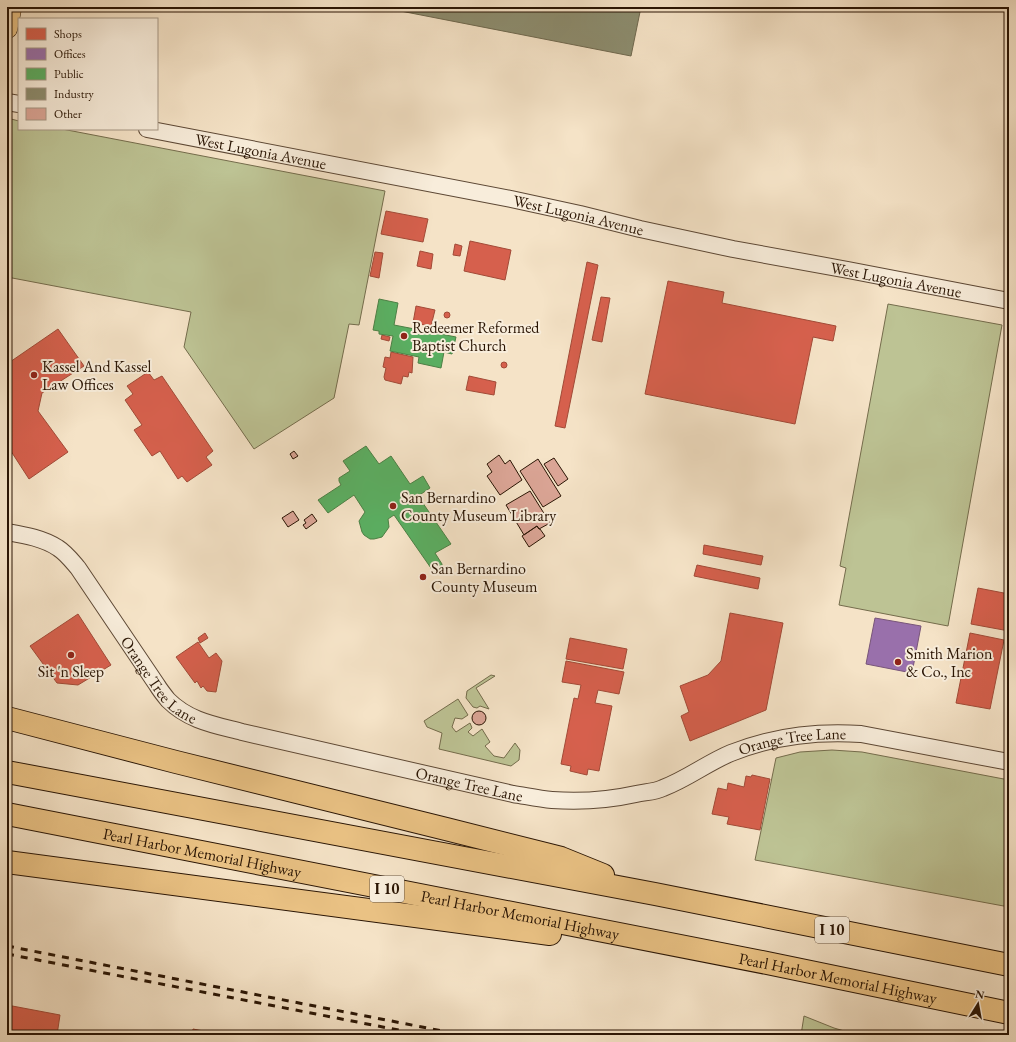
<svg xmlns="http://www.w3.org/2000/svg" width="1016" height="1042" font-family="'EB Garamond',serif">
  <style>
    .green { fill: #bdc394; stroke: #746c4c }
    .shops { fill: #d6604d; stroke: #a24a37 }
    .offices { fill: #9970ab; stroke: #785579 }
    .public { fill: #5aae61; stroke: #4c8045 }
    .industry { fill: #8c8c6e; stroke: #6f684e }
    .building { fill: #dba596; stroke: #2a1504 }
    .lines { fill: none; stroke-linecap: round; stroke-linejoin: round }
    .minor-casing { stroke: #5d4835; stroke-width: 18 }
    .major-casing { stroke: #2a1504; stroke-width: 22 }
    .highway-casing { stroke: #2a1504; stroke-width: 24 }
    .minor { stroke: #f8eddb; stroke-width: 16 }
    .major { stroke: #eac284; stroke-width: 21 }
    .highway { stroke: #eac284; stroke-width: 22 }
    .rail { stroke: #2a1504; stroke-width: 3; stroke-dasharray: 7 7; stroke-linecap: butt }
    .poi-dot { fill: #8f2418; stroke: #f8eddb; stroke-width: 1.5 }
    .labels { text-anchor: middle; stroke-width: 4; stroke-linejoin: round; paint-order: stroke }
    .shield { fill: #f8eddb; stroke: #685644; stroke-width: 1 }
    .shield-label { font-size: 15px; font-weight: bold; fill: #2a1504 }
    .street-label { font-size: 16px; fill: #2a1504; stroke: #f8eddb }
    .poi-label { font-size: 16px; fill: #2a1504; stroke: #f8eddb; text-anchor: start }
  </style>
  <rect width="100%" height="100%" fill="#f5e3c7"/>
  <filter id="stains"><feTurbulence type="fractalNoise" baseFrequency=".005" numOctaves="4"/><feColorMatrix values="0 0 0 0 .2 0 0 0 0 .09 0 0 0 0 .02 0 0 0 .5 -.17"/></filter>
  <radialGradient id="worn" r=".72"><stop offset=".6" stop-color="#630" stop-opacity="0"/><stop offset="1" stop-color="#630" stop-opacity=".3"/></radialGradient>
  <path class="green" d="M11,119L19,121V129H62L385,191L359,325L349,324L334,398L254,449L184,347L191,312L7,277V123Z
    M888,304L1002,325L948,626L839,605L846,568L840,566Z
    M491,675L495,676L476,688L489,709L480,706L477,708L473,707L466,698L467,691Z
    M458,699L468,715L462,719L455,718L452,727L456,732L470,723L472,728L468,732L473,736L482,729L490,742L485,746L494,756L504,758L515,743L520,750L519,760L511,766L439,749L442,733L427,727L424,721Z
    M832,750L862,752L1009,780V907L755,860L776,758L800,752Z
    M804,1016L834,1028L858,1035H801Z"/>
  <path class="shops" d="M386,211L428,219L423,242L381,234Z
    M470,241L511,250L505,280L464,271Z
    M455,244L462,246L460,256L453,255Z
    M420,251L433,254L431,269L417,266Z
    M375,252L383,253L379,278L370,276Z
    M587,262L598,265L565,428L555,426Z
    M668,281L724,292L722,303L836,326L833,341L813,337L795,424L645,394Z
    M601,297L610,298L602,342L592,340Z
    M416,306L435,310L431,326L413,323Z
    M444 315a3 3 0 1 1 6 0a3 3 0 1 1-6 0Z
    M58,329L84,366L42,393L38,411L68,452L29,479L7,445V385H8L11,369L7,364Z
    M382,335L390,337L389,341L381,339Z
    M391,352L413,357L412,373L409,372L408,377L403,376L401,384L385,380L384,377L386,368L383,367L385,357L390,358Z
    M501 365a3 3 0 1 1 6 0a3 3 0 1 1-6 0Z
    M148,372L154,380L162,376L213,451L206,457L212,465L187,482L182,476L178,479L160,451L152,456L134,430L142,425L125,400L133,394L127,386Z
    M469,376L496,382L494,395L466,390Z
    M704,545L763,556L761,565L703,554Z
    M697,565L760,578L758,589L694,576Z
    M978,588L1009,594V631L971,624Z
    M730,613L783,623L766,710L690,741L681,716L689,712L680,686L708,675L721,661Z
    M78,614L111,665L78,685L57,683L30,646Z
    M205,633L208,638L200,643L198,638Z
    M970,633L1004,640L990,709L956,703Z
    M570,638L627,649L623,669L566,659Z
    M198,642L209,658L216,653L222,661L216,692L207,691L203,686L201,688L197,681L195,683L176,657Z
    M566,661L624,672L619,694L598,690L595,703L612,706L599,771L588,769L587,775L570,771L571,766L561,764L574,698L578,699L581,685L562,682Z
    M752,775L770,779L760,830L727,824L729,817L712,814L718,788L727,790L728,783L744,787L746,776L751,777Z
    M7,1005L60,1015L57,1035L42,1033L41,1035H7Z
    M193,1029L225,1035H192Z"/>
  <path class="offices" d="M875,618L921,626L912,673L866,664Z"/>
  <path class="public" d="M379,299L398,303L394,325L456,337L452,354L444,352L441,368L418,363L419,357L390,351L393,336L379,334V331L373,330Z
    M366,446L379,464L391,456L410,484L423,476L430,488L418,496L451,544L435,553L442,564V568L440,570L436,572L433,571L394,515L388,519L389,527L387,530L382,537L374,539H370L364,535L362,532L359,521L365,512L354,495L328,513L318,500L341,485L339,481V478L350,471L343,461Z"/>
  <path class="industry" d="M380,7H641L631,56Z"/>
  <path class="building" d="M294,451L298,456L293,459L290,454Z
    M499,455L505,464L510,460L522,480L500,495L487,476L492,472L487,464Z
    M554,458L568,479L558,486L544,464Z
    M538,459L561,496L543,507L520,471Z
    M530,491L550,523L539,529L537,526L524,535L506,505Z
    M293,511L299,520L288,527L282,518Z
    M312,514L317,521L306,529L303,525L306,523L304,520Z
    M537,526L539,529H540L545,536L529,547L522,536Z
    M472 718a7 7 0 1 1 14 0a7 7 0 1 1-14 0Z"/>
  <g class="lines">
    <g class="minor-casing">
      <g id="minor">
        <path d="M7,102L19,104"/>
        <path id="s1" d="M147,129L511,199L580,214L640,229L733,249L848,270L1009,301"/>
        <path id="s2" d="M7,532C24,535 43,538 58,548C66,553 72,561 78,568L157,685C160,690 164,695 168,700C189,721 215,725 242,732L513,794C526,796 539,799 552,800C580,802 609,800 636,794C645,792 655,792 663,788C687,779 707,763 731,753C773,736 815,731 861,734L1009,762"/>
      </g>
    </g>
    <g class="major-casing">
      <path id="major" d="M7,28L11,7"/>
    </g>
    <g class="highway-casing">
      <g id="highway">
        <path d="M7,718L176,762L446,829L561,858L603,875"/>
        <path d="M7,772L655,894L1009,965"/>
        <path id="s3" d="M7,814L767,963L1009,1013"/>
        <path d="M7,862L550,934"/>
      </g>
    </g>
    <use href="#minor" class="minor"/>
    <use href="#major" class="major"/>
    <use href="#highway" class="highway"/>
    <path class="rail" d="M7,946L463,1035
      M7,954L424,1035"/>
  </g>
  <g class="poi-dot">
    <circle cx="404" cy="336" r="4"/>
    <circle cx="34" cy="375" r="4"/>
    <circle cx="393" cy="506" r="4"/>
    <circle cx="423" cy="577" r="4"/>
    <circle cx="71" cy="655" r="4"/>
    <circle cx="898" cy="662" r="4"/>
  </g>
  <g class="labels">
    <g class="shield">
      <rect x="370" y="876" width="34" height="26" rx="3"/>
      <rect x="815" y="917" width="34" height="26" rx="3"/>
    </g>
    <g class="shield-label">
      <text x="387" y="894">I 10</text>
      <text x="832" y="935">I 10</text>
    </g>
    <g class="street-label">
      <text dy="6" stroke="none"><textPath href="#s1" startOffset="116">West Lugonia Avenue</textPath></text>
      <text dy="6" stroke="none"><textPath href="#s1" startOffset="440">West Lugonia Avenue</textPath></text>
      <text dy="6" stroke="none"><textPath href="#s1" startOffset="764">West Lugonia Avenue</textPath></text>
      <text dy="6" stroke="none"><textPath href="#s2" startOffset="221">Orange Tree Lane</textPath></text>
      <text dy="6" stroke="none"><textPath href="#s2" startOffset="893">Orange Tree Lane</textPath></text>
      <text dy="6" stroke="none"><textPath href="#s2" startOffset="557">Orange Tree Lane</textPath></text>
      <text dy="6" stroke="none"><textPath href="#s3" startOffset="199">Pearl Harbor Memorial Highway</textPath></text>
      <text dy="6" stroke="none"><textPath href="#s3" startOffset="523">Pearl Harbor Memorial Highway</textPath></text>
      <text dy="6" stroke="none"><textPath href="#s3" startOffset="847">Pearl Harbor Memorial Highway</textPath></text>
    </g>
    <g class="poi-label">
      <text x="412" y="333">Redeemer Reformed<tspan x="412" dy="18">Baptist Church</tspan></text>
      <text x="42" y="372">Kassel And Kassel<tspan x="42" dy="18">Law Offices</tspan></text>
      <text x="401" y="503">San Bernardino<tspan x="401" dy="18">County Museum Library</tspan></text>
      <text x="431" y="574">San Bernardino<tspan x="431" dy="18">County Museum</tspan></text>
      <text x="906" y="659">Smith Marion<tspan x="906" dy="18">&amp; Co., Inc</tspan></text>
      <text x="71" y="677" text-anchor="middle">Sit 'n Sleep</text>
    </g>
  </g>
  <rect width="1016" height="1042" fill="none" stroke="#f5e3c7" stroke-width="24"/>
  <rect x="8" y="8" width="1000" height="1026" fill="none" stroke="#2a1504" stroke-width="2"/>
  <rect x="12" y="12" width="992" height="1018" fill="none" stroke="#2a1504"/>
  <rect x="18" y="18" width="140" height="112" fill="#f8eddb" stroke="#a69785"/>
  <rect x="26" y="28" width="20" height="12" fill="#d6604d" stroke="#a69785"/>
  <text x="54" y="38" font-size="12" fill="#2a1504">Shops</text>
  <rect x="26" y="48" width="20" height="12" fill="#9970ab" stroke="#a69785"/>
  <text x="54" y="58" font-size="12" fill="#2a1504">Offices</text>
  <rect x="26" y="68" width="20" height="12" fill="#5aae61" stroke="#a69785"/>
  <text x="54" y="78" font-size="12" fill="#2a1504">Public</text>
  <rect x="26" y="88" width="20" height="12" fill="#8c8c6e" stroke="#a69785"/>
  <text x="54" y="98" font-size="12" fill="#2a1504">Industry</text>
  <rect x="26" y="108" width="20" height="12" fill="#dba596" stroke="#a69785"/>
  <text x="54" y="118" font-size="12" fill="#2a1504">Other</text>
  <g transform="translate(978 1004) rotate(11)" stroke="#f8eddb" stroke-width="3" paint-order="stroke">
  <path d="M0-3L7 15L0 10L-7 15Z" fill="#2a1504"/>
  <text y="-6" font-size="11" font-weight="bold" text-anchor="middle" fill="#2a1504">N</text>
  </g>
  <rect width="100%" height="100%" filter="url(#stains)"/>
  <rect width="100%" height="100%" fill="url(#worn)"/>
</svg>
